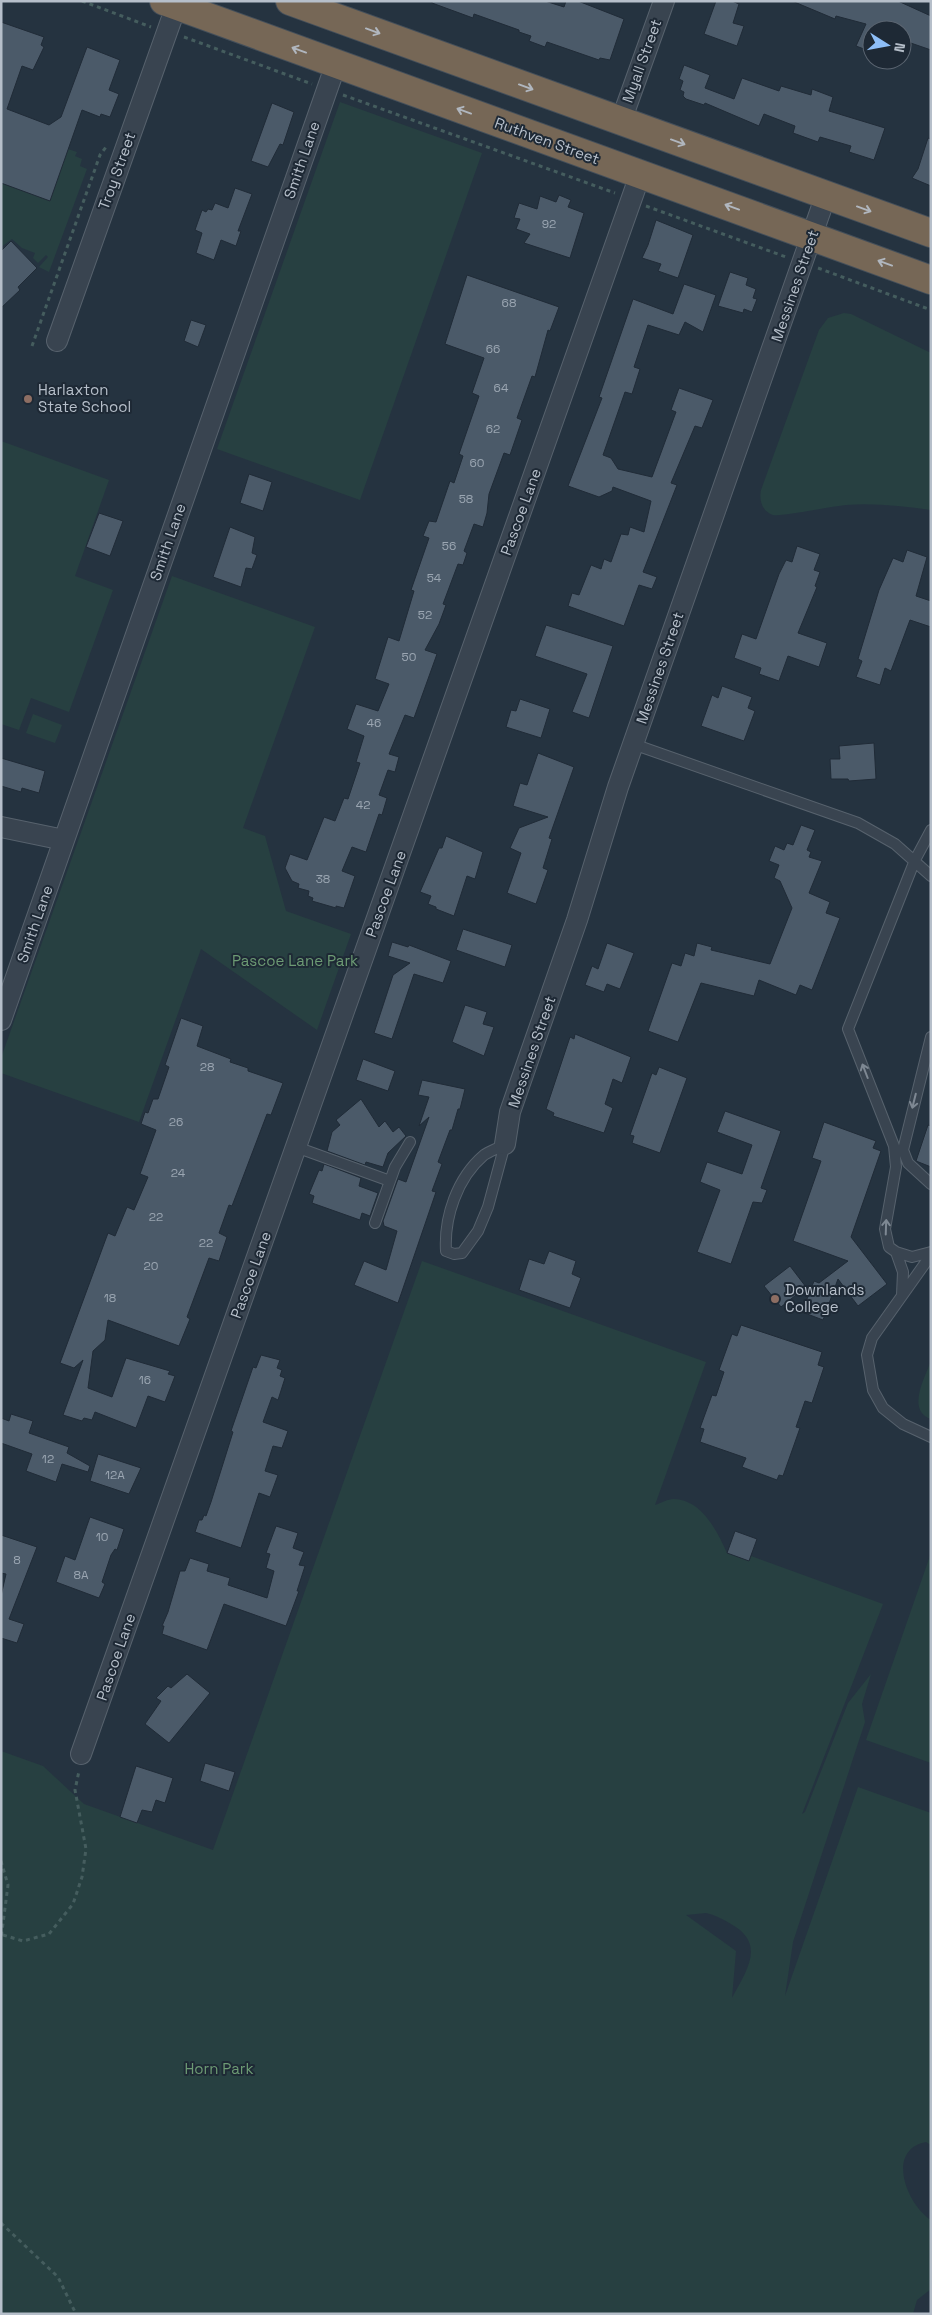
<svg xmlns="http://www.w3.org/2000/svg" width="932" height="2315" font-family="'Space Grotesk',sans-serif">
  <style>
    .green { fill: #274041; fill-rule: evenodd }
    .building { fill: #4b5a69; stroke: #202b37 }
    .lines { fill: none; stroke-linecap: round; stroke-linejoin: round }
    .lane-casing { stroke: #57626d; stroke-width: 12 }
    .street-casing { stroke: #57626d; stroke-width: 22 }
    .highway-casing { stroke: #444f5a; stroke-width: 30 }
    .path { stroke: #455d5e; stroke-width: 3; stroke-dasharray: 4 4; stroke-linecap: butt }
    .lane { stroke: #394450; stroke-width: 10 }
    .street { stroke: #394450; stroke-width: 20 }
    .highway { stroke: #766756; stroke-width: 28 }
    .oneway { stroke: #b0b6be }
    .oneway2 { stroke: #7e8893 }
    .education-dot { fill: #8d6e63; stroke: #1e2935; stroke-width: 2 }
    .labels { text-anchor: middle; stroke-width: 4; stroke-linejoin: round; paint-order: stroke }
    .number-label { font-size: 12px; fill: #9ba6b2 }
    .street-label { font-size: 15px; fill: #b6bfca; stroke: #1e2935 }
    .poi-label { font-size: 15px; fill: #b6bfca; stroke: #1e2935; text-anchor: start }
    .park-label { font-size: 15px; fill: #6d9b74; stroke: #1e2935 }
  </style>
  <rect width="100%" height="100%" fill="#253340"/>
  <path class="green" d="M340,102L482,153L360,500L217,449Z
    M68,149L77,152L75,156L82,159L80,166L87,169L49,272L39,267L48,257L46,255L38,263L33,258L35,253L22,248L12,239L1,247V183L50,201Z
    M844,313L851,314L931,353V510C903,506 874,503 846,505C833,506 780,517 773,515C762,511 759,501 761,490L819,330L828,318Z
    M1,441L109,480L75,576L113,590L69,712L31,698L19,730L1,724Z
    M172,576L315,627L243,828L265,836L286,911L351,934L317,1030L201,949L139,1122L1,1073V1058Z
    M33,714L62,725L55,743L26,733Z
    M422,1261L706,1362L655,1505C661,1503 668,1499 674,1499C702,1500 717,1531 727,1553L749,1561L751,1556L883,1604L802,1814L805,1812L848,1703L871,1674L862,1704L865,1722L793,1942L785,1996L858,1787L931,1813V2145L926,2142C885,2150 907,2205 931,2220V2289L917,2300L913,2314H1V1751L43,1766L84,1804L213,1850ZM706,1913C715,1915 723,1919 731,1924C767,1944 746,1971 732,1998L736,1951L686,1915Z
    M931,1361V1419C906,1411 925,1377 931,1361Z
    M931,1553V1763L866,1740Z"/>
  <path class="building" d="M432,1H545L564,7L566,1H578L624,19L610,60L600,58L599,60L547,42L545,47L529,41L531,36L519,32V30L474,14L473,18L432,3Z
    M716,1H732L739,4L733,23L744,26L737,46L704,34Z
    M792,1H898L931,16V50L902,40V30H872V52L856,46L866,24L836,16L835,19Z
    M1,22L44,37L41,45L44,47L33,70L22,66L7,109L49,125L61,117L87,47L120,60L109,90L119,94L110,117L101,114L100,117L82,110L50,201L1,183Z
    M684,65L710,75L705,88L734,99L742,78L779,91L781,86L811,95L812,89L833,97L829,111L885,128L874,160L849,152L851,146L820,137L818,142L793,133L795,126L764,114L759,126L705,103L704,105L686,99L683,96L684,92L680,90L683,81L679,79Z
    M272,103L294,112L283,145L280,144L268,167L251,161Z
    M928,138L931,139V186L912,178L918,169Z
    M235,188L252,194L238,231H241L236,246L221,240L214,260L196,253L202,233L195,230L202,210L206,212L208,209L212,210L215,203L228,208Z
    M559,195L571,200L568,207L584,213L570,258L524,243L530,234L516,229L520,219L514,218L519,203L537,209L540,196L556,202Z
    M656,220L693,235L678,278L658,271L661,264L642,258L648,245Z
    M11,241L37,268L18,287L20,290L1,308V251Z
    M730,272L748,278L746,285L756,289L753,298L757,299L752,312L744,309L743,313L718,306Z
    M467,275L559,307L550,331L548,330L535,377L532,376L517,418L522,420L510,455L504,453L489,494L487,513L483,527L474,524L464,551L467,553L463,565L458,564L443,604L446,605L439,624L425,650L437,654L414,718L405,715L389,754L399,757L395,772L388,770L379,795L387,798L382,815L379,814L366,852L352,847L342,871L355,876L344,908L336,906V908L312,901L313,898L308,896L309,891L298,888L299,884L292,881L285,868L290,854L307,860L324,817L335,821L344,798L348,799L360,763L356,762L364,736L347,729L356,704L378,711L389,684L375,679L388,637L399,641L414,591L411,590L429,538L423,536L429,521L436,522L450,481L454,483L463,456L459,454L479,396L472,393L484,358L445,344Z
    M684,284L716,295L703,332L685,322L679,335L648,325L634,367L640,369L632,394L625,392L603,455L611,458L618,469L652,477L676,412L671,410L679,388L713,400L702,428L695,426L671,483L677,485L643,572L657,577L652,589L639,585L624,626L568,606L572,593L579,595L591,565L601,569L604,559L611,562L621,534L628,535L630,527L644,532L651,501L613,487L612,491L599,497L568,486L602,398L599,397L633,299L673,314Z
    M191,320L206,325L198,347L184,341Z
    M249,474L272,482L263,511L240,503Z
    M99,513L123,521L110,556L86,547Z
    M230,527L255,537L252,553L257,555L252,569L246,568L241,587L213,577Z
    M797,546L820,554L814,570L820,572L815,586L817,587L798,633L827,643L819,667L788,656L779,681L759,674L761,668L734,658L742,634L756,639L779,574L786,560L792,562Z
    M907,550L927,557L916,596L931,601V627L910,620L891,671L885,668L880,685L856,677L862,661L858,659L879,590L893,558L903,562Z
    M546,625L613,646L589,718L572,712L587,674L535,656Z
    M722,686L752,697L748,708L755,711L744,741L701,726L712,695L718,698Z
    M520,699L550,709L541,738L506,727L511,710L516,711Z
    M874,743L876,779L849,781L848,779H831L830,759H840L839,746Z
    M538,753L574,767L549,838L552,839L543,868L548,870L536,904L507,893L521,853L510,848L519,828L548,817L513,806L520,783L527,785Z
    M1,758L45,771L39,793L22,788L21,792L1,786Z
    M801,825L815,830L807,850L811,852L809,857L822,861L809,893L830,902L826,913L840,918L812,990L800,985L796,995L759,980L754,996L701,983L678,1042L648,1031L672,963L681,966L685,953L694,956L697,943L712,947L711,950L770,964L792,908L780,881L774,878L779,865L769,861L775,846L784,850L787,843L793,845Z
    M446,836L483,852L475,879L467,876L454,916L436,909V907L428,904L431,896L420,892L439,848H442Z
    M463,929L512,945L505,967L456,950Z
    M392,942L408,947L409,945L451,961L443,983L414,974L392,1039L374,1033L393,975L410,963L388,956Z
    M607,943L634,953L620,989L607,984L604,992L585,985L592,966L598,969Z
    M465,1005L487,1012L483,1024L494,1027L484,1056L452,1042Z
    M181,1018L203,1026L197,1046L231,1059L230,1062L248,1068V1071L283,1083L271,1115L267,1114L232,1206L229,1205L219,1233L227,1237L219,1261L209,1258L187,1317L190,1319L179,1346L108,1320L105,1340L93,1351L88,1388L112,1397L126,1358L170,1371L168,1374L175,1376L165,1402L148,1396L136,1428L95,1412L92,1420L84,1418L82,1421L63,1415L83,1360L74,1368L60,1363L108,1233L115,1236L127,1207L134,1210L148,1177L140,1174L156,1130L141,1124L145,1112L148,1113L153,1099H158L169,1067L165,1065Z
    M575,1034L631,1057L622,1083L613,1079L605,1104L613,1108L604,1133L553,1116L554,1113L546,1109L570,1037L574,1039Z
    M363,1059L395,1071L388,1091L356,1080Z
    M659,1067L687,1078L660,1153L632,1143L634,1136L630,1135L652,1073L656,1075Z
    M422,1080L465,1089L460,1109H458L452,1130H450L438,1162L442,1164L432,1191L436,1192L398,1303L354,1285L364,1261L386,1270L397,1231L384,1226L383,1221L398,1179L406,1182L429,1117L419,1126L429,1097L418,1095Z
    M361,1099L379,1127L385,1121L393,1132L399,1127L406,1136L388,1153L383,1167L366,1162L365,1165L327,1151L332,1132L340,1125L336,1120Z
    M725,1111L781,1131L761,1188L767,1190L762,1203L753,1202L731,1264L697,1252L720,1190L700,1182L707,1162L742,1174L752,1145L717,1132Z
    M824,1122L876,1141L873,1148L881,1151L851,1237L887,1284L858,1306L838,1279L823,1320L802,1312L814,1281L819,1283L848,1261L793,1241L821,1161L812,1158Z
    M928,1125L931,1126V1167L916,1161Z
    M324,1164L361,1178L359,1186L378,1193L370,1216L362,1213L360,1220L312,1203L314,1196L309,1194L319,1170L322,1171Z
    M549,1251L576,1261L572,1274L581,1278L570,1308L519,1290L529,1259L544,1264Z
    M790,1266L806,1287L781,1307L764,1286Z
    M741,1325L822,1352L818,1365L824,1367L812,1403L805,1401L796,1427L800,1428L783,1476L779,1475L777,1480L742,1467L746,1458L700,1442L704,1429L700,1428L712,1395L716,1396L724,1372L719,1370L732,1334L737,1336Z
    M261,1355L280,1360L277,1368L282,1370L280,1376L285,1378L278,1400L272,1397L263,1422L288,1431L282,1448L273,1446L265,1471L278,1475L270,1497L259,1493L241,1548L195,1532L199,1520H202L204,1515L206,1516L211,1502L233,1432L231,1431L253,1367L256,1368Z
    M11,1414L33,1421L29,1433L69,1447L67,1453L90,1466L88,1472L62,1464L56,1482L26,1471L32,1454L1,1443V1418L9,1421Z
    M98,1454L141,1468L129,1494L90,1481Z
    M90,1517L124,1529L117,1550L115,1549L111,1555L102,1582L105,1584L99,1598L56,1582L65,1556L75,1560Z
    M276,1526L298,1533L293,1548L304,1552L299,1565L305,1566L297,1591H299L286,1626L224,1604L207,1650L162,1634L164,1626H162L168,1612L180,1571H185L190,1558L209,1564L207,1571L230,1578L228,1585L267,1598L274,1571L266,1568L270,1554L266,1553Z
    M735,1531L757,1539L749,1561L727,1553Z
    M1,1535L37,1547L9,1619L24,1624L17,1643L1,1638V1596L6,1574L1,1573Z
    M187,1674L210,1693L169,1743L145,1724L161,1701L156,1698L168,1686L171,1688Z
    M205,1763L235,1772L229,1791L200,1781Z
    M136,1766L173,1778L165,1803L156,1800L152,1812L142,1810L137,1823L120,1817Z"/>
  <g class="lines">
    <g class="lane-casing">
      <path id="lane" d="M633,744L858,823L895,844L931,876
        M931,830L915,860L848,1029L894,1146L896,1167L885,1229L889,1247L896,1252L912,1257L931,1252
        M931,1037L903,1150L908,1163L931,1184
        M505,1144L488,1207L478,1231L462,1253L454,1254L446,1251C444,1217 457,1178 484,1155C490,1151 499,1148 505,1144Z
        M296,1147L390,1181
        M375,1223L395,1167L410,1142
        M896,1252L903,1272L902,1295
        M931,1255L872,1338L867,1355L873,1390L883,1408L903,1424L931,1437"/>
    </g>
    <g class="street-casing">
      <path id="street" d="M621,121L664,1
        M57,341L178,1
        M1,827L64,840
        M1,1020L336,64
        M505,1144L510,1112L577,920L618,787L826,195
        M81,1754L640,175"/>
    </g>
    <g class="highway-casing">
      <path id="highway" d="M164,1L931,280
        M290,1L931,233"/>
    </g>
    <path class="path" d="M82,1L151,27
      M184,37L312,84
      M343,95L615,193
      M646,206L786,257
      M818,268L931,310
      M32,346L100,155L106,147
      M1,1861L8,1885L1,1939
      M3,1935L23,1941L49,1934L73,1904L82,1877L86,1849L75,1790L79,1771
      M1,2223L58,2277L76,2314"/>
    <use href="#lane" class="lane"/>
    <use href="#street" class="street"/>
    <use href="#highway" class="highway"/>
  </g>
  <defs><path id="oneway-shaft" d="M-6 0H5M1.5-3L5.5 0L1.5 3" fill="none" stroke-width="1.6" stroke-linecap="round" stroke-linejoin="round" transform="scale(1.25)"/></defs>
  <g class="oneway">
    <use href="#oneway-shaft" transform="translate(373 31) rotate(20)"/>
    <use href="#oneway-shaft" transform="translate(299 50) rotate(-160)"/>
    <use href="#oneway-shaft" transform="translate(526 87) rotate(20)"/>
    <use href="#oneway-shaft" transform="translate(464 111) rotate(-160)"/>
    <use href="#oneway-shaft" transform="translate(678 142) rotate(20)"/>
    <use href="#oneway-shaft" transform="translate(732 207) rotate(-160)"/>
    <use href="#oneway-shaft" transform="translate(864 209) rotate(20)"/>
    <use href="#oneway-shaft" transform="translate(885 263) rotate(-160)"/>
  </g>
  <g class="oneway2">
    <use href="#oneway-shaft" transform="translate(865 1071) rotate(-111)"/>
    <use href="#oneway-shaft" transform="translate(914 1101) rotate(104)"/>
    <use href="#oneway-shaft" transform="translate(886 1227) rotate(-88)"/>
  </g>
  <g class="education-dot">
    <circle cx="28" cy="399" r="5"/>
    <circle cx="775" cy="1299" r="5"/>
  </g>
  <g class="labels">
    <g class="number-label">
      <text x="549" y="228">92</text>
      <text x="509" y="307">68</text>
      <text x="493" y="353">66</text>
      <text x="501" y="392">64</text>
      <text x="493" y="433">62</text>
      <text x="477" y="467">60</text>
      <text x="466" y="503">58</text>
      <text x="449" y="550">56</text>
      <text x="434" y="582">54</text>
      <text x="425" y="619">52</text>
      <text x="409" y="661">50</text>
      <text x="374" y="727">46</text>
      <text x="363" y="809">42</text>
      <text x="323" y="883">38</text>
      <text x="207" y="1071">28</text>
      <text x="176" y="1126">26</text>
      <text x="178" y="1177">24</text>
      <text x="156" y="1221">22</text>
      <text x="206" y="1247">22</text>
      <text x="151" y="1270">20</text>
      <text x="110" y="1302">18</text>
      <text x="145" y="1384">16</text>
      <text x="48" y="1463">12</text>
      <text x="115" y="1479">12A</text>
      <text x="102" y="1541">10</text>
      <text x="17" y="1564">8</text>
      <text x="81" y="1579">8A</text>
    </g>
    <g class="street-label">
      <text transform="translate(642 61) rotate(-70)" y="5">Myall Street</text>
      <text transform="translate(547 141) rotate(20)" y="5">Ruthven Street</text>
      <text transform="translate(302 160) rotate(-71)" y="5">Smith Lane</text>
      <text transform="translate(117 171) rotate(-70)" y="5">Troy Street</text>
      <text transform="translate(795 286) rotate(-71)" y="5">Messines Street</text>
      <text transform="translate(521 512) rotate(-70)" y="5">Pascoe Lane</text>
      <text transform="translate(168 542) rotate(-71)" y="5">Smith Lane</text>
      <text transform="translate(660 668) rotate(-71)" y="5">Messines Street</text>
      <text transform="translate(386 894) rotate(-70)" y="5">Pascoe Lane</text>
      <text transform="translate(35 924) rotate(-71)" y="5">Smith Lane</text>
      <text transform="translate(532 1052) rotate(-71)" y="5">Messines Street</text>
      <text transform="translate(251 1275) rotate(-70)" y="5">Pascoe Lane</text>
      <text transform="translate(116 1657) rotate(-71)" y="5">Pascoe Lane</text>
    </g>
    <g class="poi-label">
      <text x="38" y="395">Harlaxton<tspan x="38" dy="17">State School</tspan></text>
      <text x="785" y="1295">Downlands<tspan x="785" dy="17">College</tspan></text>
    </g>
    <g class="park-label">
      <text x="295" y="966">Pascoe Lane Park</text>
      <text x="219" y="2074">Horn Park</text>
    </g>
  </g>
  <rect width="932" height="2315" fill="none" stroke="#b6bfca" stroke-width="5"/>
  <g transform="translate(887 45) rotate(101)"><circle r="24" fill="#1e2935" stroke="#5b6571"/>
  <path d="M0-4L9 19L0 12L-9 19Z" fill="#8dbef8"/>
  <text y="-8" font-size="14" font-weight="bold" text-anchor="middle" fill="#b6bfca">N</text>
  </g>
</svg>
